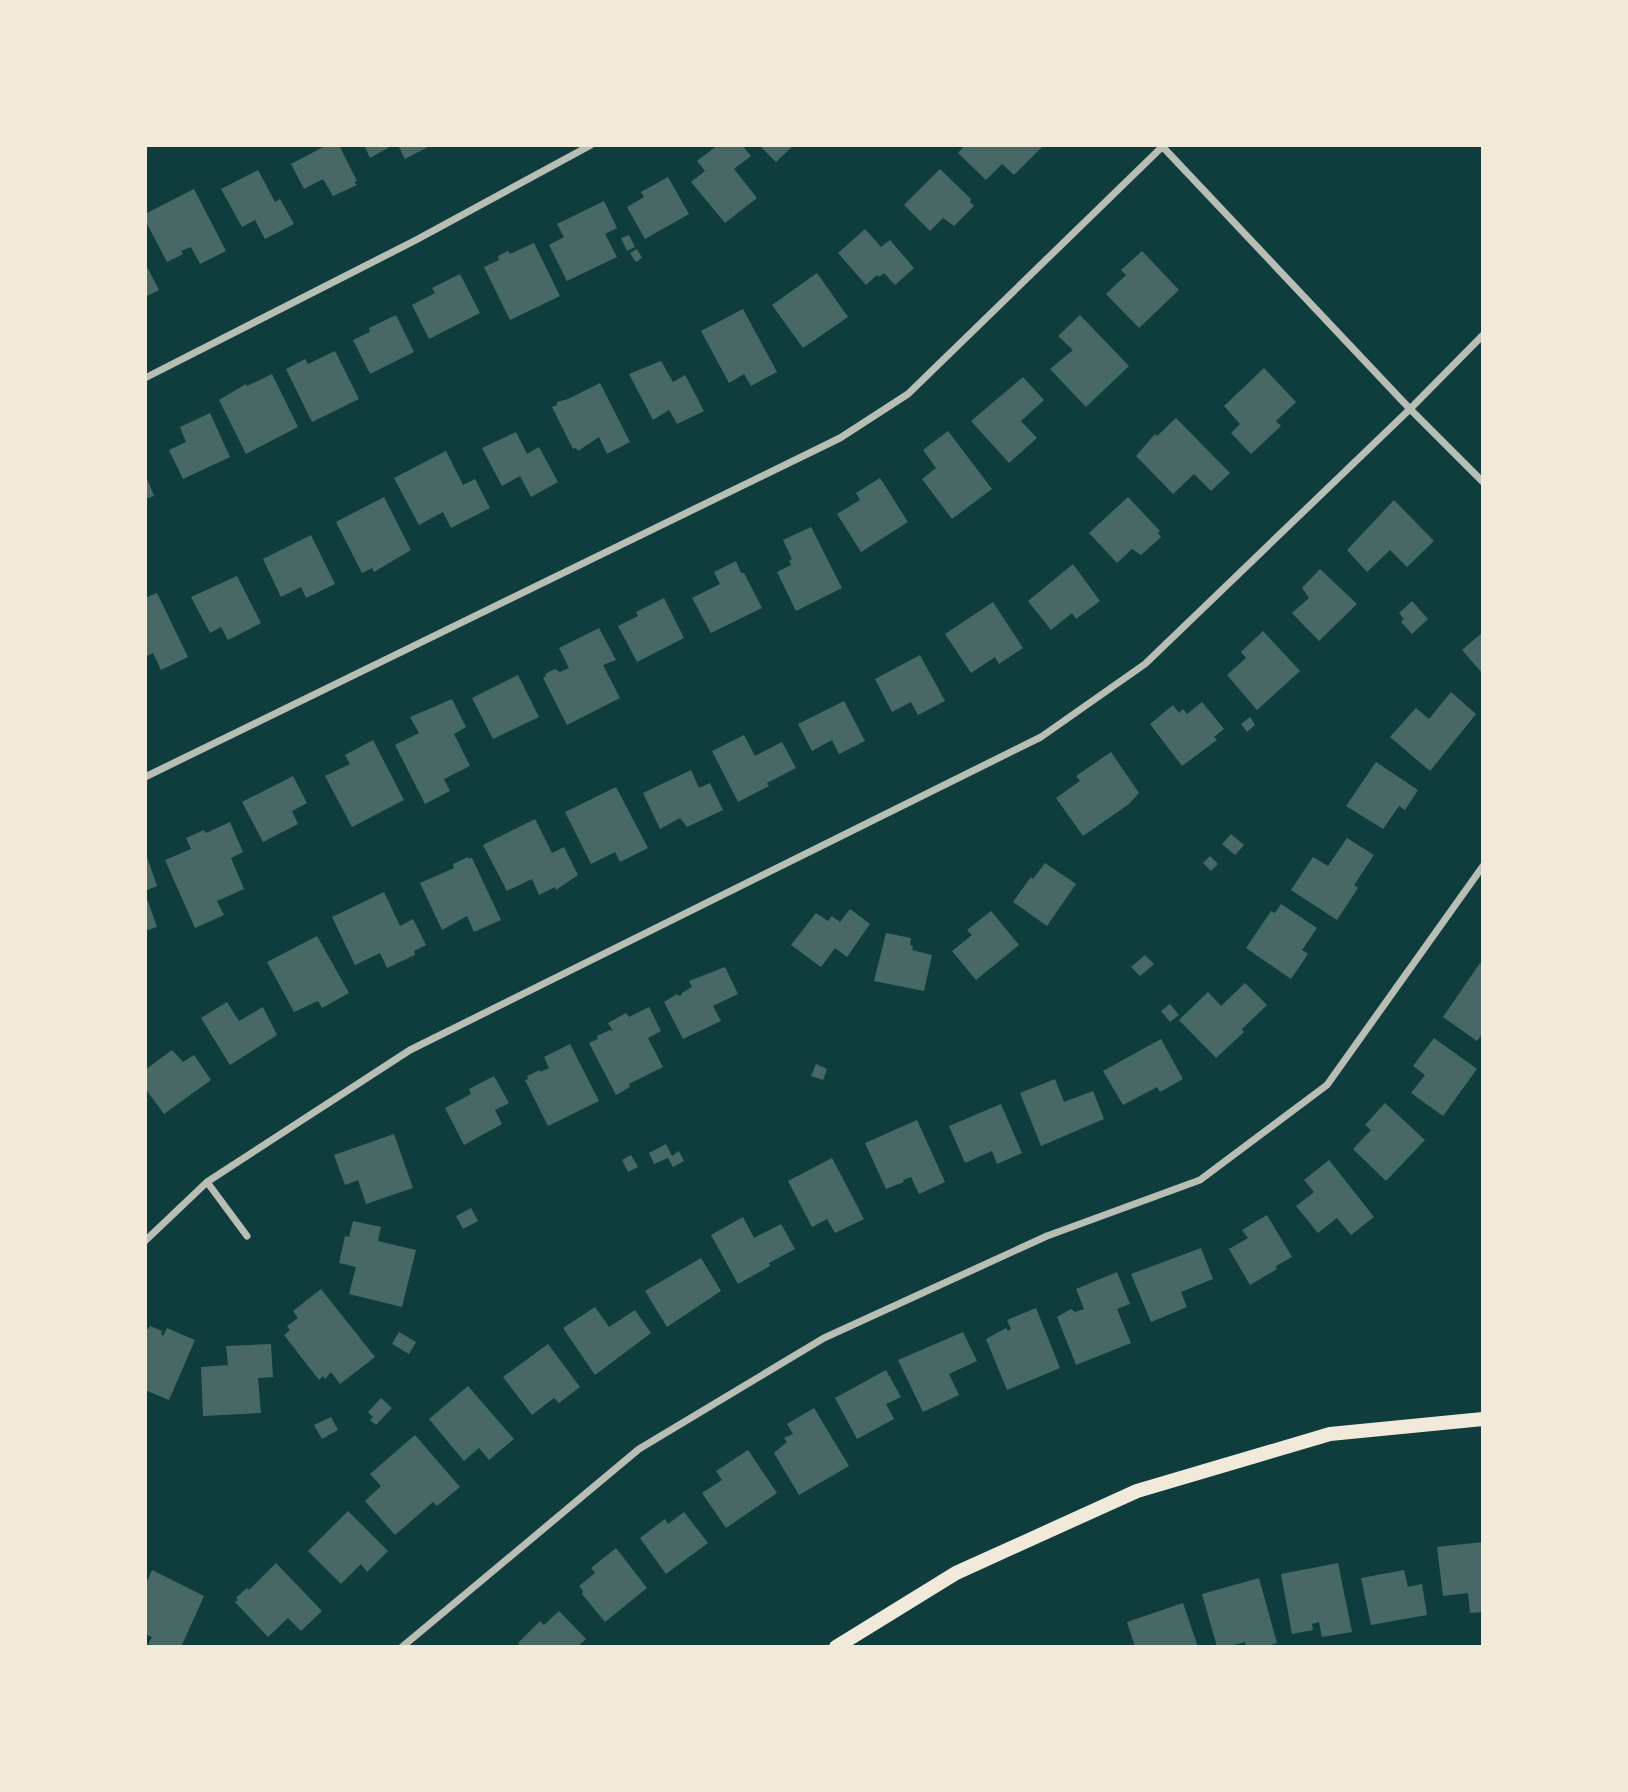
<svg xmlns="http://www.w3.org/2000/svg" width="1628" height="1792" font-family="Karla,sans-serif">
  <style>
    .building { fill: #486865 }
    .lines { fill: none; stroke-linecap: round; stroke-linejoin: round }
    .minor { stroke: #b8beb3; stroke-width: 7 }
    .secondary { stroke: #f1e9da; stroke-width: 14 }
  </style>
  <rect width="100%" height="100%" fill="#0f3d3e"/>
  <path class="building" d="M327,145H339L357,181L354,182L357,185L333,196L323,179L304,189L291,164Z
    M364,145H393L370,158Z
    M398,145H427L428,147L405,159Z
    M718,145H742L751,156L734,169L757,198L725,223L691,182L705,171L697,161Z
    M759,145H794L776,162Z
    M965,145H1044L1014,175L1002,164L986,180L958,153Z
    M940,169L971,199L970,202L974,206L954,226L943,218L930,231L904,205Z
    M258,170L275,202L280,199L294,224L265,239L255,220L242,227L221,189Z
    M668,177L689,214L645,239L627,207L644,197L641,192Z
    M194,189L226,251L200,264L191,247L181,251L183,254L167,262L145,220V214Z
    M604,201L617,228L605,234L617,257L567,281L549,245L564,237L557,224Z
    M865,229L881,247L890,240L914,268L895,285L884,273L879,277L877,275L866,285L838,253Z
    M629,235L635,247L627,251L621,238Z
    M534,243L560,296L510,320L484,267L499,260L498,256L508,251L510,254Z
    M637,249L642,258L636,262L630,253Z
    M1142,251L1179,290L1139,328L1106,294L1126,275L1121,270Z
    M145,263L159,290L145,297Z
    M817,273L848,317L803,348L772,305Z
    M460,274L480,313L429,339L412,305L435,293L432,288Z
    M743,309L777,372L751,386L744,374L729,383L701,331Z
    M396,315L414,352L370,374L353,340L370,332L369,328Z
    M1080,315L1129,366L1086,407L1050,369L1073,350L1058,336Z
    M335,351L359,399L312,422L286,369L305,359L308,364Z
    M661,361L673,382L685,375L704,411L677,424L669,410L653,420L629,374Z
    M1264,368L1296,402L1276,421L1281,426L1251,454L1231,433L1240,424L1224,406Z
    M272,374L298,427L246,454L219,400L246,384L247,386Z
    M1023,377L1044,400L1021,421L1037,438L1009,463L971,421Z
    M600,383L630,442L607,454L599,437L578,451L576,448L573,449L552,407L557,405V402L568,399Z
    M210,413L230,457L183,479L169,450L186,442L180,427Z
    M1176,418L1230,473L1211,491L1194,474L1173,494L1136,456L1155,434L1157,436Z
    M948,431L992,489L952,519L922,479L936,468L923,450Z
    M516,432L527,454L539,447L558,482L531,497L520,476L502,486L482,448Z
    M446,451L463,485L475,479L490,508L451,528L443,512L419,525L394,478Z
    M145,474L154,496L145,499Z
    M880,478L908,522L861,552L837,514L860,500L856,493Z
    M384,497L411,550L374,572L372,568L362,573L336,522Z
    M1128,497L1160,531L1158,533L1161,537L1141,555L1132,549L1117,563L1089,533Z
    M1394,500L1434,541L1407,567L1390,550L1367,572L1347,550Z
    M811,527L842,588L796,611L777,572L791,565L789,561L792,559L783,540Z
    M311,535L335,584L306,598L301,587L281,597L263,559Z
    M736,561L741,573H744L762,608L711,633L692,598L720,584L714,572Z
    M1073,564L1100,601L1076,619L1072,613L1051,630L1028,601Z
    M1320,569L1357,604L1319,641L1292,613L1309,598L1302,588Z
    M237,576L261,623L228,640L221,627L210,633L191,597Z
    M157,593L188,657L161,670L153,653L145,657V598Z
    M664,598L684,638L637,662L618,626L638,616L636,612Z
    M1412,601L1428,619L1412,634L1401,622L1404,619L1399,613Z
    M993,602L1023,648L999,664L995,657L971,673L945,634Z
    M599,628L616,660L603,665L620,698L567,725L543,678L546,676L545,674L555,669L560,672L569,668L559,648Z
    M1263,631L1300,671L1257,710L1227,675L1246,658L1241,652Z
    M1483,632V674L1462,650Z
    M920,655L945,701L918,715L911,702L892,712L875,679Z
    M518,675L539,717L493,739L472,698Z
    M1451,692L1476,714L1430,771L1390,737L1416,708L1429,719Z
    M452,699L466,727L454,734L470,766L444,779L450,791L425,804L395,745L419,733L410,717Z
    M844,701L865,741L839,754L832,740L812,751L798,724Z
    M1202,702L1224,729L1214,737L1217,740L1182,766L1150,724L1173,705L1179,713L1183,709L1187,714Z
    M1250,717L1255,725L1247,732L1241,724Z
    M744,735L755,756L782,742L796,768L767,783L769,786L738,802L712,751Z
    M373,740L404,800L352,827L325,776L350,764L345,755Z
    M1111,752L1139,793L1129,804L1083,836L1056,798L1080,781L1076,776Z
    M1376,762L1418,790L1405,810L1399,806L1383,829L1346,806Z
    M691,770L699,788L710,783L723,810L687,827L680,818L660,829L643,793Z
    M293,776L307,803L292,811L298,824L263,842L242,802Z
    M616,787L648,848L620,862L615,852L591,864L565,812Z
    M535,819L552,853L564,847L578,875L556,890L555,887L539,895L532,879L507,891L483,845Z
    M230,822L243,852L231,858L244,889L217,901L224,915L195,928L165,860L191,849L186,838L204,830L206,833Z
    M1231,834L1244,845L1235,855L1222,844Z
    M1347,838L1374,855L1354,885L1358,888L1337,920L1291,890L1313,857L1328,866Z
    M1210,856L1218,864L1211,871L1203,863Z
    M147,857L157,886L145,891V858Z
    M468,857L469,859L472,858L501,920L474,932L467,916L442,930L420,883L454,868L453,864Z
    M1045,863L1076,884L1047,926L1013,902L1031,877L1033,879Z
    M384,892L400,926L413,919L426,945L414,951L415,955L387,968L380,953L355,965L332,917Z
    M145,893L157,927L145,931Z
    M1281,904L1317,928L1302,950L1308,954L1291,979L1246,948L1271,911L1275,913Z
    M850,909L870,924L847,957L835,948L821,967L791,945L816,913L828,921L832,916L840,922Z
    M991,911L1019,945L976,980L952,951L972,935L967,930Z
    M886,933L911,938L910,945L913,946L912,950L932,955L924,991L874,981Z
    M317,936L349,993L322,1008L318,1001L294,1012L267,962Z
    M1145,955L1154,964L1140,976L1131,967Z
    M1480,963L1483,965V1033L1477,1041L1443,1017Z
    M725,967L738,994L713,1006L721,1021L683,1039L664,1002L677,994L678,996L682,995V993L692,987L689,981Z
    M1245,983L1267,1005L1242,1029L1244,1032L1216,1058L1179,1020L1208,992L1221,1006Z
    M227,1002L239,1021L263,1007L277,1035L230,1065L201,1018Z
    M1170,1004L1179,1015L1170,1022L1161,1011Z
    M649,1007L661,1031L648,1038L663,1067L629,1084L630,1087L616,1095L589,1043L598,1039L597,1036L610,1030L613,1031L608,1023L626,1013L629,1017Z
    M1434,1038L1477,1069L1443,1116L1411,1093L1425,1075L1413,1066Z
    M1161,1039L1183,1079L1160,1092L1157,1087L1123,1105L1103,1071Z
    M570,1044L599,1101L548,1126L525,1080L528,1079L527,1076L540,1070V1072L549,1068L544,1057Z
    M172,1050L183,1062L194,1055L211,1080L164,1114L145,1088V1070Z
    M816,1064L827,1069L823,1080L811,1076Z
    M494,1076L509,1103L495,1110L502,1124L464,1145L445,1108L471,1094L469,1089Z
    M1055,1079L1064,1102L1093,1091L1104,1119L1041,1146L1020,1093Z
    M1385,1103L1425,1140L1386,1181L1353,1149L1371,1130L1365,1125Z
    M1001,1104L1022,1153L997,1164L992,1151L965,1163L949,1126Z
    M917,1120L945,1182L919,1194L911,1177L903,1180L904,1182L886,1189L865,1143Z
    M394,1134L413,1188L366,1204L358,1180L345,1185L334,1155Z
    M666,1144L672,1156L679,1151L684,1161L673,1167L668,1158L654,1164L649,1153Z
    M631,1155L638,1167L628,1172L622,1160Z
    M832,1158L864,1219L835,1233L827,1219L812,1227L788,1181Z
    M1329,1160L1374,1217L1351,1235L1337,1218L1318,1233L1296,1206L1314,1192L1304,1180Z
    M471,1208L478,1221L463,1229L456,1216Z
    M1267,1215L1292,1257L1276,1266L1277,1269L1250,1285L1229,1249L1248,1238L1242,1230Z
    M743,1217L754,1238L781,1224L795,1249L769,1263L770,1266L738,1284L711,1235Z
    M353,1221L381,1227L378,1241L416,1250L402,1307L349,1294L356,1267L339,1263L345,1236L349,1237Z
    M1201,1248L1213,1279L1181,1292L1187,1307L1151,1322L1131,1274Z
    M701,1258L721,1291L667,1327L645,1291Z
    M1117,1272L1130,1304L1117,1309L1131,1343L1076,1365L1057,1317L1071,1309L1075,1312L1084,1309L1076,1289Z
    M321,1289L375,1357L340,1384L331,1372L325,1379L323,1376L319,1380L284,1335L290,1330L287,1326L298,1318L293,1311Z
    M595,1307L609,1327L635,1310L651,1333L595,1375L563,1328Z
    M1036,1308L1060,1368L1007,1390L986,1339L1006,1328L1008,1331L1011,1329L1007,1320Z
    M150,1326L162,1331L161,1334L163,1336L167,1328L195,1340L169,1400L145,1390V1327L148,1329Z
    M399,1332L416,1342L409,1354L392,1344Z
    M963,1332L977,1361L949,1374L959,1395L923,1412L898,1360Z
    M271,1344L273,1377L258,1378L261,1413L203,1416L201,1367L228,1365L226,1346Z
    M548,1344L580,1387L559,1403L554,1398L532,1415L503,1377Z
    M886,1370L901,1397L886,1404L894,1419L857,1439L835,1398Z
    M468,1386L514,1439L489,1460L479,1448L464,1461L429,1419Z
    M381,1398L392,1408L376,1425L370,1420L373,1417L368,1412Z
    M814,1408L849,1466L799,1495L774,1453L787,1442L784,1438L793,1434L787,1424Z
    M331,1417L338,1430L322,1439L314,1425Z
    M415,1435L460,1487L437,1506L433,1502L395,1535L365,1501L381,1486L370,1474Z
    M748,1450L777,1493L726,1528L702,1493L722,1480L716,1471Z
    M348,1511L388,1551L367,1572L361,1564L341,1584L308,1551Z
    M684,1512L708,1543L666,1574L640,1538L665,1519L668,1524Z
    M1483,1542V1612L1470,1613L1468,1593L1443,1596L1437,1547Z
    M616,1548L647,1588L605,1622L582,1594L583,1591L579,1586L595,1573L591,1568Z
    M276,1563L322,1611L301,1631L288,1618L268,1637L235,1602L238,1600L236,1598L247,1588L249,1590Z
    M1338,1563L1352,1632L1322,1637L1319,1622L1312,1624L1313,1630L1292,1634L1281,1574Z
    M152,1570L204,1596L181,1647H155L148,1644L152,1637L145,1634V1586Z
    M1404,1570L1408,1587L1422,1584L1427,1615L1371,1625L1361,1578Z
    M1259,1578L1277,1643L1264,1647H1246L1245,1642L1227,1647H1217L1202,1594Z
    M1183,1603L1198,1647H1135L1127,1622Z
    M559,1611L586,1639L577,1647H521L518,1643L540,1621L544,1625Z"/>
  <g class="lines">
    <path class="minor" d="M1161,145L1410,409L1483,482
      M145,378L416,240L591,145
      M145,777L840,438L908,394L1162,147
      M207,1182L247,1236
      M145,1241L207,1182L410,1050L1041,737L1145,664L1410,409L1483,335
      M402,1647L639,1449L824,1338L1047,1236L1200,1180L1327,1085L1483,866"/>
    <path class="secondary" d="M836,1647L956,1573L1137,1491L1330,1434L1483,1419"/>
  </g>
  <rect width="1628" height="1792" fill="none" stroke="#f1e9da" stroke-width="294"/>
</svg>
